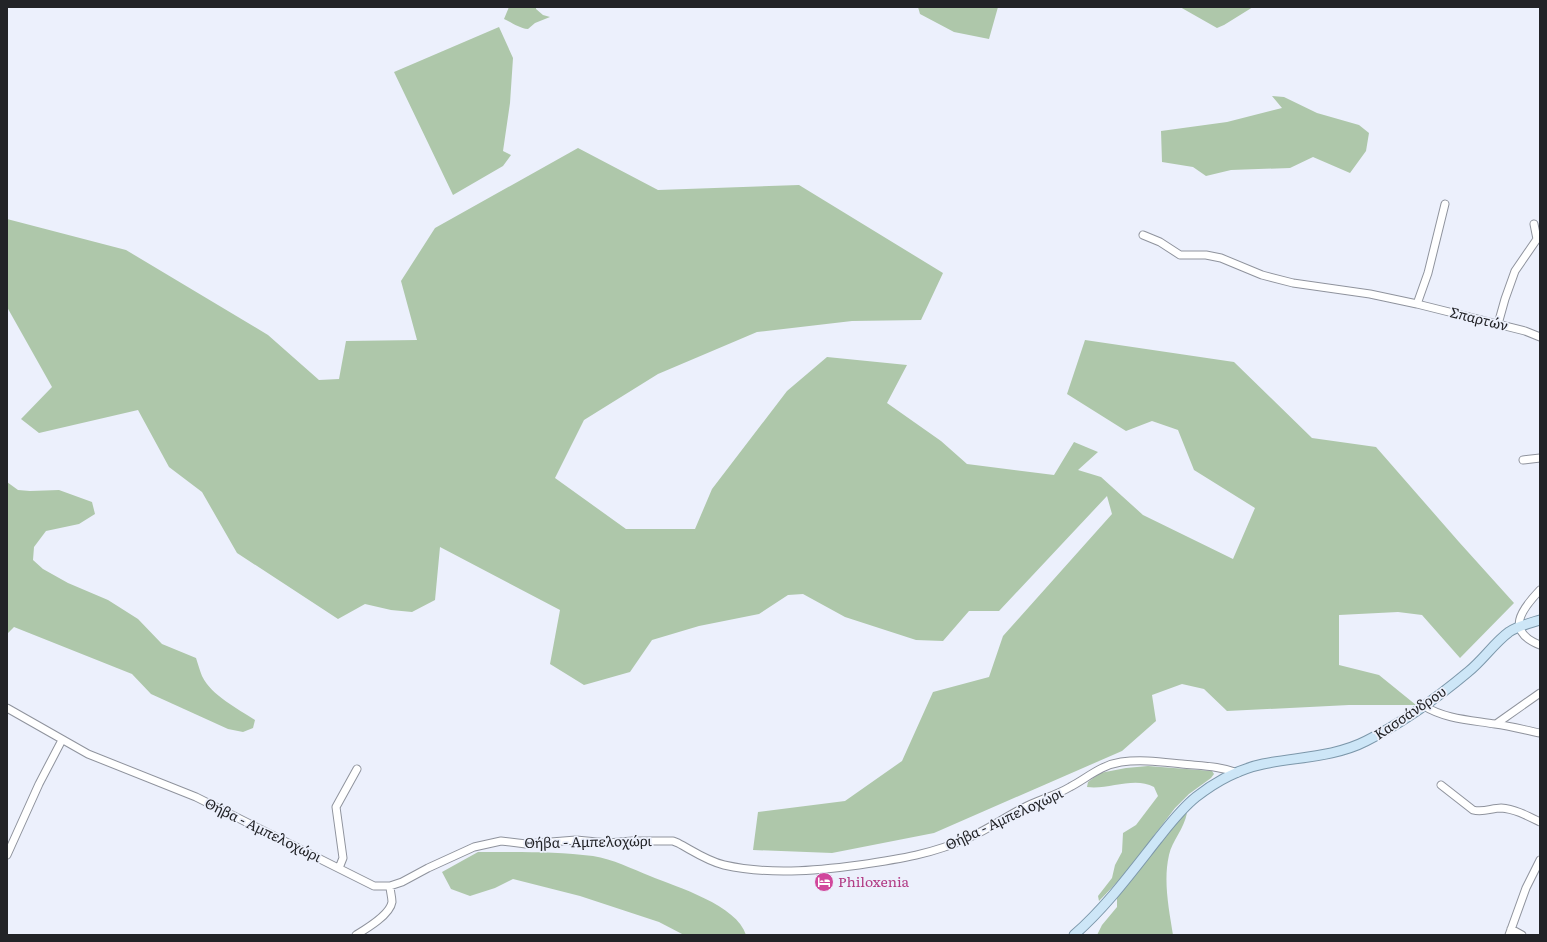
<svg xmlns="http://www.w3.org/2000/svg" width="1547" height="942" font-family="Literata,serif">
  <style>
    .green { fill: #aec7aa }
    .lines { fill: none; stroke-linecap: round; stroke-linejoin: round }
    .minor-casing { stroke: #8f939d; stroke-width: 9 }
    .major-casing { stroke: #7c97aa; stroke-width: 11 }
    .minor { stroke: #fff; stroke-width: 7 }
    .major { stroke: #cde6f7; stroke-width: 9 }
    .labels { text-anchor: middle; stroke-width: 3.5; stroke-linejoin: round; paint-order: stroke }
    .street-label { font-size: 14px; fill: #222327; stroke: #ecf0fc }
    .hotel-label { font-size: 14px; fill: #b23c85; stroke: #ecf0fc; text-anchor: start }
  </style>
  <rect width="100%" height="100%" fill="#ecf0fc"/>
  <path class="green" d="M509,7H536V9L543,15L550,17L535,23L528,29C519,28 513,23 504,19Z
    M918,7H998L989,39L954,32L920,14Z
    M1180,7H1253L1224,25L1217,28Z
    M499,27L513,58L510,103L503,151L511,155L503,166L453,195L394,72Z
    M1272,96L1284,97L1317,113L1359,125L1369,133L1366,151L1350,173L1313,157L1290,168L1231,170L1206,176L1193,167L1162,162L1161,131L1227,122L1282,108Z
    M578,148L658,190L799,185L943,273L921,320L852,321L757,332L658,374L584,420L555,478L626,529H695L712,489L787,391L827,357L907,365L887,403L941,441L967,464L1054,475L1074,442L1098,452L1078,470L1101,477L1143,515L1233,559L1255,508L1194,470L1178,430L1152,421L1126,431L1067,394L1085,340L1234,362L1312,438L1376,447L1459,542L1514,603L1460,658L1422,615L1398,612L1339,615V665L1379,675L1416,705H1349L1227,711L1204,689L1182,684L1152,695L1156,721L1122,751L934,833L832,853L753,850L758,812L845,801L902,761L933,692L989,677L1003,636L1112,514L1107,496L999,611H969L943,641L916,640L845,617L803,594L788,595L759,614L699,626L652,640L630,672L584,685L550,664L560,610L440,547L435,600L412,612L391,610L365,604L338,619L237,553L202,492L169,467L138,410L39,433L21,419L52,387L7,307V219L126,250L268,335L319,380L339,379L346,341L417,340L401,281L435,228Z
    M7,482L18,490L30,491L59,490L92,502L95,514L79,524L46,531L34,547L33,560L43,569L68,583L108,600L138,619L162,644L196,658C198,664 200,671 202,676C212,696 237,708 255,720L253,728L243,732L228,729L151,694L132,674L14,627L7,634Z
    M1148,766L1212,771L1214,774L1211,778L1189,794L1175,808L1124,875L1099,901L1098,896L1112,878L1115,865L1122,852L1123,833L1136,825L1158,796L1154,787C1134,776 1109,790 1087,787L1088,782L1100,773L1126,768Z
    M1187,813C1184,829 1172,841 1169,855C1163,881 1169,909 1173,935H1097L1102,925L1117,907V897L1178,819Z
    M478,852C516,852 556,851 593,856C613,859 632,869 650,876C677,887 737,905 746,935H684L659,922L580,896L513,879L495,888L470,896L451,889L442,872Z"/>
  <g class="lines">
    <g class="minor-casing">
      <path id="minor" d="M1143,235L1160,242L1180,255H1206L1221,258L1262,275L1293,283L1370,294L1417,304L1428,273L1445,204
        M1417,304L1525,331L1540,337
        M1498,324L1505,299L1515,271L1537,239L1534,224
        M1523,460L1540,458
        M1540,590C1521,610 1505,631 1540,645
        M1424,706C1445,719 1470,720 1495,724C1510,726 1525,730 1540,733
        M7,708L88,754L196,797L374,886H390L402,882L428,868L474,847L501,841L526,844L576,840L608,843L632,841H673L678,843C693,851 707,861 724,865C769,875 814,871 859,865C900,859 933,854 970,837C989,829 1005,817 1023,808C1038,800 1055,796 1070,787C1087,778 1101,765 1121,762C1142,759 1162,762 1182,764C1201,766 1220,766 1238,773
        M1496,724L1540,693
        M1441,785L1473,810C1483,813 1492,808 1501,808C1515,809 1528,816 1540,822
        M7,855L39,784L62,740
        M339,868L343,858L336,807L357,769
        M1511,929L1522,935
        M356,935C366,929 390,915 392,902C392,897 390,891 390,886
        M1509,935L1526,888L1540,860"/>
    </g>
    <g class="major-casing">
      <path id="major" d="M1074,935C1106,907 1131,873 1157,840C1169,825 1181,809 1196,797C1215,782 1239,769 1263,764C1297,757 1335,757 1366,741C1402,723 1437,698 1468,672C1483,660 1494,643 1509,632C1518,626 1530,623 1540,620"/>
    </g>
    <use href="#minor" class="minor"/>
    <use href="#major" class="major"/>
  </g>
  <defs>
    <g id="hotel-disc" transform="scale(1)"><circle r="9.5" fill="#d1479c" stroke="#ecf0fc"/><path d="M-6-4.5h1.5V1H6V5H4.5V3h-9V5H-6ZM-4 0a1.8 1.8 0 1 1 3.6 0ZM.5 0V-2.5h3Q6-2.5 6 0Z" fill="#fff"/></g>
  </defs>
  <g fill-rule="evenodd">
    <use href="#hotel-disc" x="824" y="882"/>
  </g>
  <g class="labels">
    <g class="street-label">
      <text transform="translate(1479 319) rotate(14)" y="5">Σπαρτών</text>
      <text transform="translate(1410 713) rotate(-34)" y="5">Κασσάνδρου</text>
      <text transform="translate(1004 819) rotate(-25)" y="5">Θήβα - Αμπελοχώρι</text>
      <text transform="translate(263 830) rotate(26)" y="5">Θήβα - Αμπελοχώρι</text>
      <text transform="translate(588 842) rotate(-1)" y="5">Θήβα - Αμπελοχώρι</text>
    </g>
    <g class="hotel-label">
      <text x="838" y="887">Philoxenia</text>
    </g>
  </g>
  <rect width="1547" height="942" fill="none" stroke="#222327" stroke-width="16"/>
</svg>
